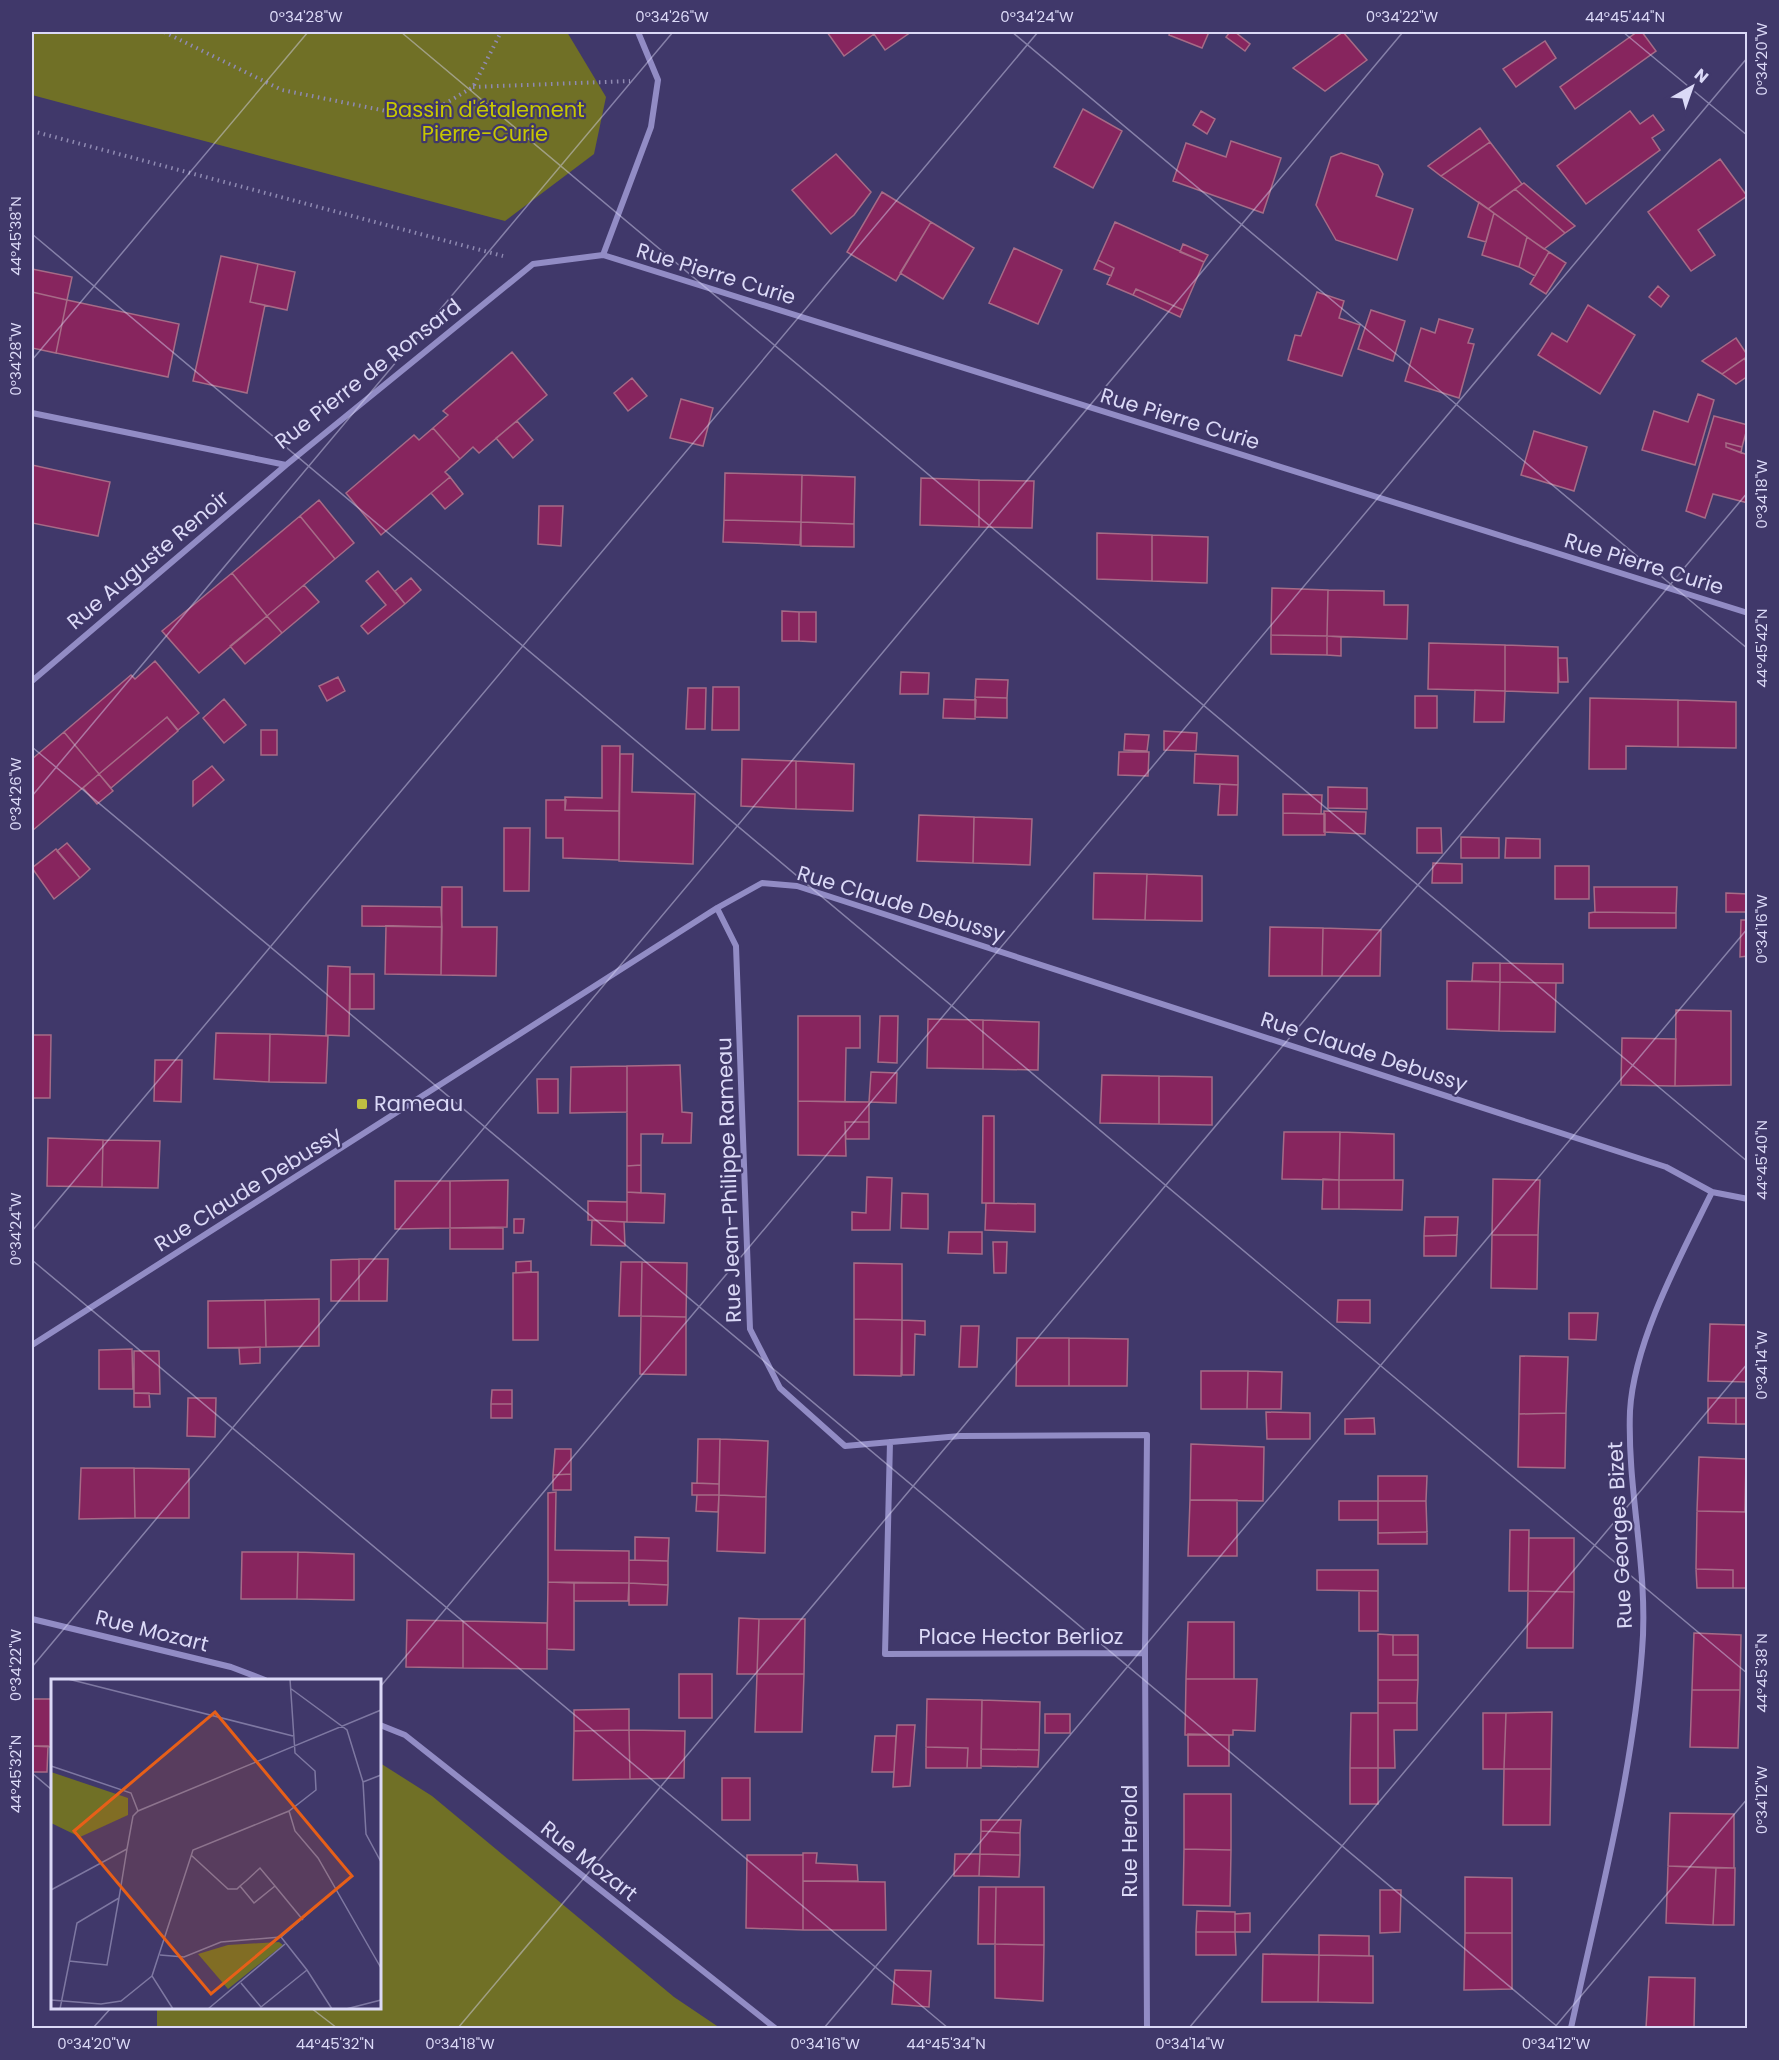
<svg xmlns="http://www.w3.org/2000/svg" width="1779" height="2060" font-family="Poppins,sans-serif">
  <style>
    .green { fill: #707026 }
    .building { fill: #87255e; stroke: #a66b87; stroke-width: 1.5 }
    .lines { fill: none; stroke-linecap: round; stroke-linejoin: round }
    .path { stroke: #8f8ab2; stroke-width: 4; stroke-dasharray: 1.5 4.5; stroke-linecap: butt }
    .street { stroke: #928cc5; stroke-width: 6 }
    .ticks { fill: none; stroke: #dbd9f7; stroke-width: 1.5; stroke-opacity: 0.45 }
    .poi-dot { fill: #bebf42; stroke: #40386a; stroke-width: 2 }
    .labels { text-anchor: middle; stroke-width: 4.5; stroke-linejoin: round; paint-order: stroke }
    .park-label { font-size: 21px; fill: #c7c700; stroke: #40386a }
    .street-label { font-size: 21px; fill: #dbd9f7; stroke: #40386a }
    .poi-label { font-size: 21px; fill: #dbd9f7; stroke: #40386a; text-anchor: start }
    .inset-road { fill: none; stroke: #7e78a2; stroke-width: 1.5 }
    .view { fill: #e75f18; fill-opacity: 0.15; stroke: #e75f18; stroke-width: 3 }
    .inset-edge { fill: none; stroke: #dbd9f7; stroke-width: 3 }
    .neatline { fill: none; stroke: #dbd9f7; stroke-width: 2 }
    .ticks-label { font-size: 15px; text-anchor: middle; fill: #dbd9f7 }
  </style>
  <rect width="100%" height="100%" fill="#40386a"/>
  <path class="green" d="M32,32H567L606,97L594,154L505,221L32,95Z
    M380,1763L432,1796L674,1997L720,2028H157V2008H380Z"/>
  <path class="building" d="M827,32H911L885,50L874,34L844,56Z
    M1170,32H1209L1202,48L1169,35Z
    M1230,32H1235L1250,44L1245,51L1226,37Z
    M1343,32L1367,60L1325,91L1293,68Z
    M1637,32H1642L1656,51L1575,109L1560,87Z
    M1545,41L1556,58L1516,87L1503,69Z
    M1083,109L1122,131L1093,188L1054,167Z
    M1201,111L1215,119L1207,134L1193,125Z
    M1630,111L1640,124L1653,115L1664,130L1652,138L1660,150L1586,204L1557,166Z
    M1480,128L1490,142L1441,176L1428,166Z
    M1231,141L1281,158L1263,213L1173,181L1186,143L1226,157Z
    M1490,142L1522,184L1488,209L1441,176Z
    M1341,153L1378,165L1383,174L1376,196L1413,209L1397,260L1336,240L1316,205L1331,157Z
    M836,154L871,192L854,215L831,234L792,190Z
    M1720,159L1747,196L1698,230L1715,255L1691,271L1648,212Z
    M1524,183L1575,226L1565,233L1515,189Z
    M1515,189L1565,233L1544,249L1488,209Z
    M882,192L931,222L896,281L847,252Z
    M1479,202L1494,213L1486,242L1468,237Z
    M1494,213L1527,237L1519,267L1482,255Z
    M931,222L974,248L943,299L900,273Z
    M1115,222L1204,262L1183,310L1136,289L1133,295L1107,284L1114,268L1098,260Z
    M1527,237L1549,252L1535,276L1519,267Z
    M1183,244L1208,255L1204,262L1180,252Z
    M1014,248L1062,270L1038,324L989,303Z
    M1549,252L1566,263L1546,294L1530,284Z
    M221,256L258,264L250,302L265,305L247,393L193,381Z
    M1098,260L1114,268L1111,276L1094,269Z
    M258,264L295,272L287,310L250,302Z
    M32,269L72,277L67,300L32,292Z
    M1658,286L1669,296L1661,307L1649,297Z
    M1136,289L1183,310L1180,317L1133,295Z
    M32,292L67,300L56,353L32,348Z
    M1317,292L1344,301L1339,318L1360,325L1342,376L1288,360L1295,335L1301,336Z
    M67,300L179,324L168,377L56,353Z
    M1588,305L1635,335L1600,394L1538,355L1552,333L1567,342Z
    M1371,310L1405,321L1393,361L1358,349Z
    M1439,319L1473,329L1468,343L1474,344L1459,398L1405,381L1421,328L1435,333Z
    M1736,338L1748,356L1722,374L1702,361Z
    M512,352L547,395L479,453L473,447L460,459L433,428L448,415L443,411Z
    M1745,358L1748,376L1736,384L1722,374Z
    M632,378L647,396L628,411L614,393Z
    M1698,394L1714,400L1695,465L1642,450L1654,411L1688,422Z
    M681,399L713,408L703,446L670,438Z
    M1714,416L1748,425L1742,447L1726,443V447L1748,455V503L1713,494L1705,518L1686,511Z
    M517,421L533,440L513,458L496,438Z
    M433,428L460,459L445,472L450,477L381,535L346,493L414,435L419,440Z
    M1534,431L1587,447L1574,491L1521,475Z
    M1726,443L1742,447L1741,453L1726,447Z
    M32,465L110,482L98,536L32,523Z
    M725,473L802,475L801,522L724,520Z
    M802,475L855,477L854,524L801,522Z
    M450,477L463,494L445,509L431,493Z
    M921,478L979,480V527L920,525Z
    M979,480L1034,481L1032,528L979,527Z
    M319,500L354,543L335,559L300,516Z
    M539,506H563L561,546L538,544Z
    M300,516L335,559L267,616L232,573Z
    M724,520L801,522L800,545L723,542Z
    M801,522L854,524V547L801,546Z
    M1097,533L1152,535V581L1097,579Z
    M1152,535L1208,537L1207,583L1152,581Z
    M378,571L405,604L368,634L361,626L386,605L366,581Z
    M232,573L267,616L199,673L162,631Z
    M411,578L421,590L405,604L395,591Z
    M304,585L319,602L282,633L267,616Z
    M1272,588L1328,590L1327,636L1271,635Z
    M1328,590L1384,591V605H1408L1407,639L1327,636Z
    M782,611L799,612V641H782Z
    M799,612H816V642L799,641Z
    M267,616L282,633L245,664L230,646Z
    M1271,635L1327,636V655L1271,654Z
    M1327,636L1341,637V656L1327,655Z
    M1429,643L1505,645V691L1428,689Z
    M1505,645L1558,647V693L1505,691Z
    M1558,658H1567L1568,682H1559Z
    M155,661L199,713L178,730L167,717L99,774L64,732L131,675L135,679Z
    M901,672L929,673L928,694H900Z
    M338,677L345,691L327,701L319,686Z
    M976,679L1008,680L1007,698L975,697Z
    M713,687H739V730H712Z
    M688,688H706L705,729H686Z
    M1475,690L1505,691L1504,722H1474Z
    M1415,696H1437V728H1415Z
    M975,697L1007,698V718L975,717Z
    M1590,698L1678,700V747L1626,746V769H1589Z
    M224,699L246,725L224,743L203,718Z
    M944,699L976,700L975,719L943,718Z
    M1678,700L1736,702V748L1678,747Z
    M167,717L178,731L111,788L99,774Z
    M261,730H277V755H261Z
    M1164,731L1197,733L1196,751L1164,750Z
    M64,732L99,774L32,831V759Z
    M1125,734L1149,735L1147,751L1124,750Z
    M602,746H620L619,811L565,810V797L602,798Z
    M1119,752H1149L1148,776L1118,775Z
    M620,754H633L632,792L695,794L693,864L619,861Z
    M1195,754L1238,756V785L1194,783Z
    M742,759L796,761V809L741,806Z
    M796,761L854,764L853,811L796,809Z
    M212,766L224,780L193,806V781Z
    M99,774L113,791L97,804L83,788Z
    M1220,784L1238,785L1237,815H1218Z
    M1328,787L1367,788V809L1328,808Z
    M1283,794L1322,795L1321,814L1283,813Z
    M546,800H566L565,810L619,811V860L563,858V838H546Z
    M1324,811L1366,812L1365,834L1324,832Z
    M1283,813L1325,814V835H1283Z
    M919,815L974,817L973,863L917,861Z
    M974,817L1032,819L1030,865L973,863Z
    M504,828H530L529,891H504Z
    M1417,828H1441L1442,853H1417Z
    M1461,837L1499,838V858H1461Z
    M1506,838L1540,839V858H1505Z
    M67,843L90,869L80,878L57,851Z
    M56,849L80,878L54,899L32,868Z
    M1433,863L1462,864V883H1432Z
    M1555,866H1589V899H1555Z
    M1094,873L1147,874L1145,920L1093,919Z
    M1147,874L1202,876V921L1145,920Z
    M442,887H462V927H497L496,976L441,975Z
    M1594,887H1677L1676,913L1595,912Z
    M1726,893L1748,894V912H1726Z
    M362,906L441,907L442,927L362,926Z
    M1595,912L1676,913V928H1589V913Z
    M1741,920H1748V956L1740,957Z
    M386,926L442,927L441,975L385,974Z
    M1270,927L1323,928L1322,976H1269Z
    M1323,928L1381,930L1380,976H1322Z
    M1473,963H1500V982L1472,981Z
    M1500,963L1563,964V983L1500,982Z
    M328,966L350,967L349,1036L326,1035Z
    M350,974H374V1009H350Z
    M1447,981L1500,982L1499,1031L1447,1029Z
    M1500,982L1556,983L1555,1032L1499,1031Z
    M1676,1010L1731,1011V1085L1675,1086Z
    M798,1016H860V1048H846L845,1102L798,1101Z
    M880,1016H898L897,1063L878,1062Z
    M928,1019L983,1020V1069L927,1068Z
    M983,1020L1039,1022L1038,1070L983,1069Z
    M216,1033L270,1034L269,1082L214,1079Z
    M270,1034L328,1036L326,1083L269,1082Z
    M32,1035H51L50,1098H32Z
    M1622,1038L1676,1039L1675,1086L1621,1085Z
    M155,1060H182L181,1102L154,1101Z
    M680,1065L682,1112L692,1113L691,1143H662L663,1134H641V1165L627,1166V1066Z
    M627,1066V1112L570,1113L571,1067Z
    M871,1072L897,1073L896,1103L869,1102Z
    M1102,1075L1159,1076V1124L1100,1123Z
    M1159,1076L1212,1077V1125L1159,1124Z
    M537,1079H558V1113H538Z
    M798,1101L869,1102V1122H845L846,1156L798,1155Z
    M983,1116H994V1203H982Z
    M845,1122H869V1139H846Z
    M1284,1132H1340L1339,1180L1282,1179Z
    M1340,1132L1394,1134V1180H1339Z
    M48,1138L103,1140L102,1187L47,1186Z
    M103,1140L160,1141L158,1188L102,1187Z
    M641,1165V1193L627,1192V1166Z
    M867,1177L892,1178L890,1230H852V1212L866,1213Z
    M1323,1179L1339,1180V1209H1322Z
    M1493,1179L1540,1180L1538,1235H1492Z
    M508,1180L507,1227L450,1228V1181Z
    M1339,1180H1403L1402,1210L1339,1209Z
    M395,1181H450V1228L395,1229Z
    M627,1192L665,1194L664,1223L627,1222Z
    M902,1193L928,1194V1229L901,1228Z
    M588,1201L627,1202V1222L588,1220Z
    M986,1203L1035,1204V1232L985,1230Z
    M1425,1217H1458L1457,1235L1424,1236Z
    M514,1219H524L523,1233H514Z
    M592,1220L624,1222L625,1246L591,1245Z
    M450,1228H503V1249H450Z
    M949,1232H982V1254L948,1253Z
    M1457,1235L1456,1256H1424V1236Z
    M1492,1235H1538L1537,1289L1491,1288Z
    M993,1242H1007L1006,1273H994Z
    M359,1259V1301H331V1260Z
    M359,1259H388L387,1301H359Z
    M531,1261V1272L516,1273V1262Z
    M621,1262H642L641,1316H619Z
    M642,1262L687,1263L686,1317L641,1316Z
    M854,1263L902,1264V1320L854,1319Z
    M538,1272V1340H513V1273Z
    M319,1299V1346L266,1347L265,1300Z
    M265,1300L266,1347L208,1348V1301Z
    M1338,1300H1370V1323L1337,1322Z
    M1569,1313H1598L1596,1340L1569,1339Z
    M641,1316L686,1317V1375L640,1374Z
    M854,1319L902,1320L901,1376L854,1375Z
    M902,1320L925,1321V1335L915,1334L914,1375H902Z
    M1710,1324L1748,1325V1382L1708,1381Z
    M961,1326H979L977,1367H959Z
    M1017,1338H1069V1386H1016Z
    M1069,1338L1128,1339L1127,1386H1069Z
    M260,1347V1363L240,1364L239,1348Z
    M132,1349L133,1389H99V1350Z
    M134,1351H159L160,1394L134,1393Z
    M1520,1356L1568,1357L1566,1413L1519,1414Z
    M1201,1371H1248L1247,1409H1201Z
    M1248,1371L1282,1372L1281,1409H1247Z
    M492,1390H512V1404H491Z
    M134,1393H149L150,1407H134Z
    M188,1398H216L215,1437L187,1436Z
    M1708,1398H1736V1424L1708,1423Z
    M1736,1398H1748V1424H1736Z
    M491,1404H512V1418H491Z
    M1266,1412L1310,1413V1439H1267Z
    M1566,1413L1565,1468L1518,1467L1519,1414Z
    M1374,1418L1375,1434H1345V1419Z
    M698,1439H720L719,1484L697,1483Z
    M720,1439L768,1441L766,1497L719,1495Z
    M1191,1444L1264,1447L1263,1501L1190,1500Z
    M555,1449H571V1474L553,1475Z
    M1699,1457L1746,1459L1745,1512L1697,1511Z
    M81,1468H134L135,1518L79,1519Z
    M134,1468L189,1469V1518H135Z
    M571,1474V1490H553V1475Z
    M1378,1476H1427L1426,1501H1378Z
    M692,1483L719,1484V1495H692Z
    M556,1492L555,1550L629,1551V1583L548,1582V1493Z
    M697,1495H719L718,1512L696,1511Z
    M719,1495L766,1497L765,1553L717,1551Z
    M1190,1500H1237V1556H1188Z
    M1339,1501H1378V1520H1339Z
    M1378,1501H1426L1427,1532L1378,1533Z
    M1697,1511L1748,1512V1588H1733V1570L1696,1569Z
    M1510,1530H1529L1528,1591H1509Z
    M1427,1532V1544H1378V1533Z
    M635,1537L669,1538L668,1561L635,1560Z
    M1529,1538H1574V1592L1528,1591Z
    M242,1552H298L297,1599H241Z
    M298,1552L354,1554V1600L297,1599Z
    M629,1560L668,1561V1585L629,1583Z
    M1696,1569L1733,1570V1588H1697Z
    M1317,1570H1378V1591L1317,1590Z
    M548,1582L574,1583V1650L547,1649Z
    M574,1583H629L628,1601H574Z
    M629,1583L668,1585L667,1605H629Z
    M1359,1591H1378V1631H1359Z
    M1528,1591L1574,1592L1573,1648H1527Z
    M739,1618L759,1619L757,1674H737Z
    M759,1619H805L804,1674H757Z
    M407,1620L463,1621V1668L406,1667Z
    M463,1621L547,1623V1669L463,1668Z
    M1188,1622H1234V1679H1186Z
    M1694,1633L1741,1635L1740,1690H1692Z
    M1378,1634L1393,1635V1655H1418V1680H1378Z
    M1393,1635H1418V1655H1393Z
    M679,1674H712V1718H679Z
    M757,1674H804L802,1732H755Z
    M1186,1679H1257L1255,1731L1233,1730V1735H1185Z
    M1378,1680H1418L1417,1703H1378Z
    M1692,1690H1740L1738,1748L1690,1747Z
    M32,1699H52V1747L32,1746Z
    M927,1699L982,1700L981,1768H967L968,1748L926,1747Z
    M982,1700L1040,1702L1039,1750L981,1749Z
    M1378,1703H1417V1730H1394L1395,1768H1378Z
    M629,1709V1730L574,1731V1710Z
    M1552,1712L1551,1769H1504L1506,1713Z
    M1351,1713H1378V1768H1350Z
    M1483,1713H1506L1504,1769H1483Z
    M1045,1714H1070V1733H1045Z
    M897,1725H915L910,1786L893,1787Z
    M629,1730L630,1779L573,1780L574,1731Z
    M629,1730L685,1731L684,1778L630,1779Z
    M1188,1734L1229,1735V1766H1188Z
    M875,1736H896L894,1772H872Z
    M32,1746H48L47,1772H32Z
    M926,1747L968,1748L967,1768H926Z
    M981,1749L1039,1750L1038,1767L981,1766Z
    M1350,1768H1378V1804H1350Z
    M1504,1769H1551L1550,1825H1503Z
    M722,1778H750V1820H722Z
    M1184,1794H1231V1850L1184,1849Z
    M1670,1813L1734,1814V1868L1668,1866Z
    M981,1820H1021L1020,1833L981,1831Z
    M981,1831L1020,1833V1855L980,1854Z
    M1184,1849L1231,1850L1230,1906L1183,1905Z
    M803,1853H817L816,1863L857,1865L858,1881H803Z
    M955,1854H980L979,1876H954Z
    M980,1854L1020,1855L1019,1877L979,1876Z
    M747,1855H803V1930L746,1928Z
    M1668,1866L1716,1868L1713,1925L1666,1923Z
    M1716,1868H1735L1734,1925H1713Z
    M1465,1877L1512,1878V1933H1465Z
    M803,1881L885,1882L886,1930H803Z
    M979,1887H996L995,1944H978Z
    M996,1887H1044V1945L995,1944Z
    M1380,1890H1401L1400,1932L1380,1933Z
    M1197,1911L1235,1912V1932H1196Z
    M1250,1913V1932H1235V1914Z
    M1196,1932H1235L1236,1955H1196Z
    M1465,1933H1512V1989L1464,1990Z
    M1319,1935L1369,1936V1956L1319,1955Z
    M995,1944L1044,1945L1043,2001L995,1998Z
    M1263,1954L1319,1955L1318,2002H1262Z
    M1319,1955L1373,1956V2003L1318,2002Z
    M895,1970L931,1971L929,2007L892,2004Z
    M1649,1977L1695,1978L1694,2028H1646Z"/>
  <g class="lines">
    <path class="path" d="M164,32L282,90L421,118L473,87L501,32
      M473,87L630,81
      M32,131L503,256"/>
    <path class="street" d="M603,255L651,127L658,80L638,32
      M32,413L286,465L533,264L603,255L1748,613
      M32,681L286,465
      M717,908L736,946L750,1329L780,1388L845,1446L960,1436L1147,1435L1145,1653L885,1654L890,1442
      M32,1345L717,908L762,883L797,886L1666,1167L1712,1192L1748,1199
      M32,1619L231,1667L265,1680
      M1145,1653L1147,2028
      M380,1725L405,1735L775,2028
      M1571,2028C1598,1904 1632,1778 1642,1651C1649,1570 1627,1492 1630,1411C1634,1341 1681,1255 1712,1192"/>
  </g>
  <path class="ticks" d="M401,32L1748,1162M1012,32L1748,649M1623,32L1748,136M32,234L1748,1674M32,360L308,32M32,747L1559,2028M32,796L673,32M32,1231L1038,32M32,1260L948,2028M32,1667L1403,32M380,1687L1748,57M32,1773L52,1790M311,2008L337,2028M93,2028L111,2008M458,2028L1748,492M824,2028L1748,928M1189,2028L1748,1363M1554,2028L1748,1798"/>
  <rect class="poi-dot" x="356" y="1098" width="12" height="12" rx="3"/>
  <g class="labels">
    <g class="park-label">
      <text x="485" y="117">Bassin d'étalement<tspan x="485" dy="24">Pierre-Curie</tspan></text>
    </g>
    <g class="street-label">
      <text transform="translate(716 274) rotate(17)" y="7">Rue Pierre Curie</text>
      <text transform="translate(368 374) rotate(-38)" y="7">Rue Pierre de Ronsard</text>
      <text transform="translate(1180 419) rotate(17)" y="7">Rue Pierre Curie</text>
      <text transform="translate(148 560) rotate(-40)" y="7">Rue Auguste Renoir</text>
      <text transform="translate(1644 564) rotate(17)" y="7">Rue Pierre Curie</text>
      <text transform="translate(901 904) rotate(17)" y="7">Rue Claude Debussy</text>
      <text transform="translate(1364 1052) rotate(18)" y="7">Rue Claude Debussy</text>
      <text transform="translate(729 1180) rotate(-92)" y="7">Rue Jean-Philippe Rameau</text>
      <text transform="translate(248 1189) rotate(-32)" y="7">Rue Claude Debussy</text>
      <text transform="translate(1620 1535) rotate(-93)" y="7">Rue Georges Bizet</text>
      <text transform="translate(152 1631) rotate(14)" y="7">Rue Mozart</text>
      <text x="1021" y="1644">Place Hector Berlioz</text>
      <text transform="translate(1130 1841) rotate(-90)" y="7">Rue Herold</text>
      <text transform="translate(589 1861) rotate(38)" y="7">Rue Mozart</text>
    </g>
    <g class="poi-label">
      <text x="374" y="1111">Rameau</text>
    </g>
  </g>
  <g transform="translate(51 1679)">
    <rect width="330" height="330" fill="#40386a"/>
    <path d="M0,93L77,119V136L29,158L0,144ZM228,263L232,266L177,310L147,275L177,266Z" fill="#707026"/>
    <path class="inset-road" d="M17,0L242,57M239,9L296,51L312,103L315,155L330,183M0,87L80,114L87,132M312,103L330,96M238,132L244,152L267,179L330,289M140,176L177,210H186L189,207L195,202L209,189L224,207L203,224L189,207M224,207L252,241M0,211L76,170L82,137L87,132L330,31M109,276L133,278L170,263L230,258L284,211M18,282L56,286L68,219M256,291L281,330M190,304L210,328L256,291L230,258M0,321L50,325L70,322L101,297M9,330L26,244L68,219L76,170M122,330L101,297L142,171L238,132L265,111L264,92L244,74L239,0M157,330L234,265M295,330L330,321"/>
    <path class="view" d="M164,33L301,197L160,315L23,152Z"/>
    <rect width="330" height="330" class="inset-edge"/>
  </g>
  <rect width="1779" height="2060" fill="none" stroke="#40386a" stroke-width="66"/>
  <g transform="translate(1692 87) rotate(40)" stroke="#40386a" stroke-width="4.5" paint-order="stroke">
  <path d="M0-4.5L10 22L0 15L-10 22Z" fill="#dbd9f7"/>
  <text y="-9" font-size="16" font-weight="bold" text-anchor="middle" fill="#dbd9f7">N</text>
  </g>
  <rect x="33" y="33" width="1713" height="1994" class="neatline"/>
  <g class="ticks-label">
    <text x="306" y="22">0°34'28"W</text>
    <text x="672" y="22">0°34'26"W</text>
    <text x="1037" y="22">0°34'24"W</text>
    <text x="1402" y="22">0°34'22"W</text>
    <text x="1625" y="22">44°45'44"N</text>
    <text transform="translate(1762 59) rotate(-90)" y="5">0°34'20"W</text>
    <text transform="translate(16 236) rotate(-90)" y="5">44°45'38"N</text>
    <text transform="translate(16 359) rotate(-90)" y="5">0°34'28"W</text>
    <text transform="translate(1762 494) rotate(-90)" y="5">0°34'18"W</text>
    <text transform="translate(1762 648) rotate(-90)" y="5">44°45'42"N</text>
    <text transform="translate(16 794) rotate(-90)" y="5">0°34'26"W</text>
    <text transform="translate(1762 929) rotate(-90)" y="5">0°34'16"W</text>
    <text transform="translate(1762 1160) rotate(-90)" y="5">44°45'40"N</text>
    <text transform="translate(16 1229) rotate(-90)" y="5">0°34'24"W</text>
    <text transform="translate(1762 1365) rotate(-90)" y="5">0°34'14"W</text>
    <text transform="translate(16 1665) rotate(-90)" y="5">0°34'22"W</text>
    <text transform="translate(1762 1673) rotate(-90)" y="5">44°45'38"N</text>
    <text transform="translate(16 1774) rotate(-90)" y="5">44°45'32"N</text>
    <text transform="translate(1762 1800) rotate(-90)" y="5">0°34'12"W</text>
    <text x="94" y="2049">0°34'20"W</text>
    <text x="335" y="2049">44°45'32"N</text>
    <text x="460" y="2049">0°34'18"W</text>
    <text x="825" y="2049">0°34'16"W</text>
    <text x="946" y="2049">44°45'34"N</text>
    <text x="1190" y="2049">0°34'14"W</text>
    <text x="1556" y="2049">0°34'12"W</text>
  </g>
</svg>
